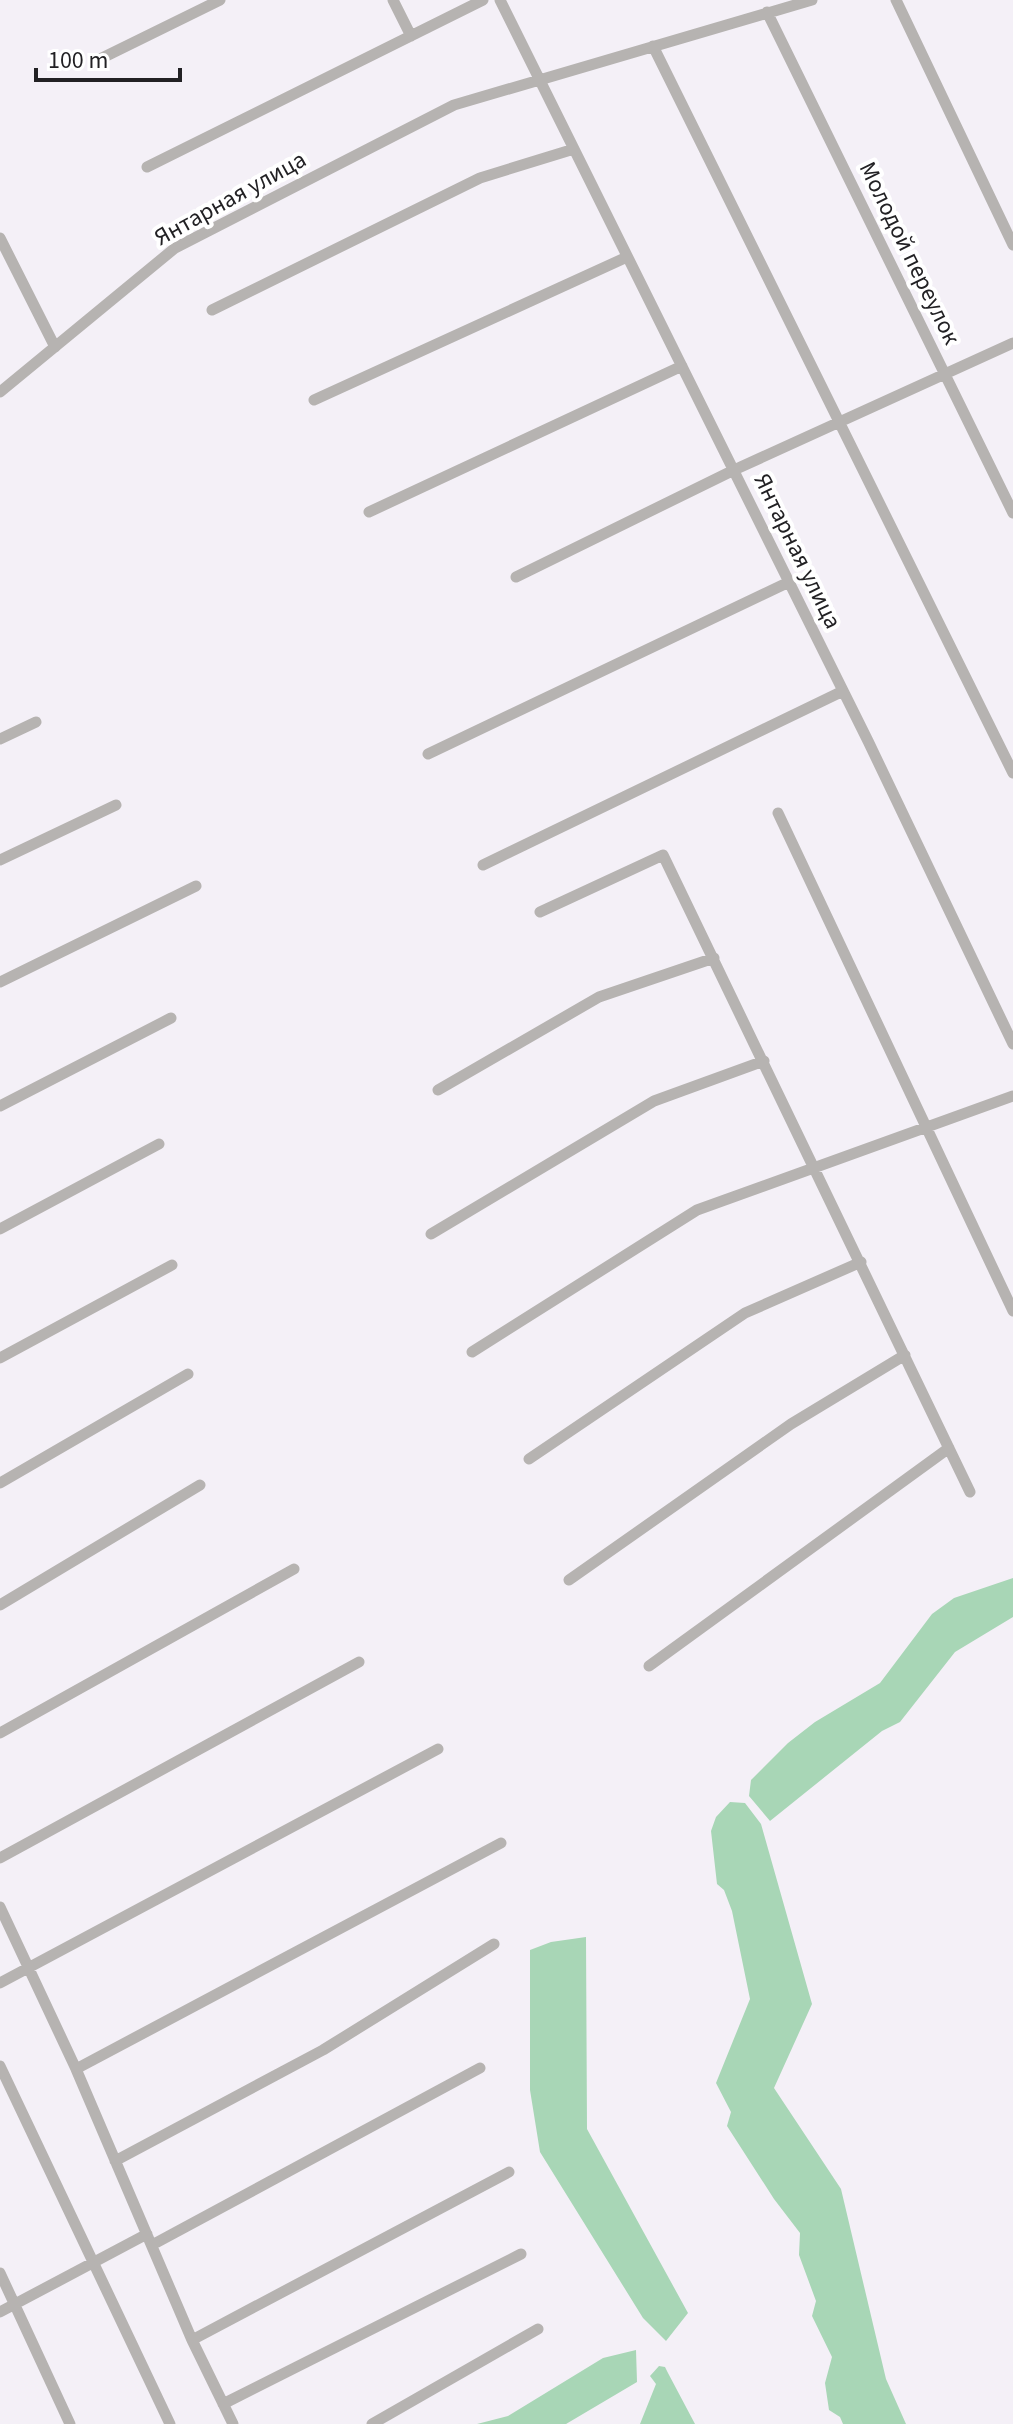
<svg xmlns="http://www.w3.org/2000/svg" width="1013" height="2424" font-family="'Source Sans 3',sans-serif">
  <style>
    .green { fill: #a8d6b6 }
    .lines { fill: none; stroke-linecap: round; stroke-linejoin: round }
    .street { stroke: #b6b3b1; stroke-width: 11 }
    .labels { text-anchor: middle; stroke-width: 8; stroke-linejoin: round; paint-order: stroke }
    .street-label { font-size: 24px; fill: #222124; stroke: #fff }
  </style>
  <rect width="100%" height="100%" fill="#f4f0f7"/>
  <path class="green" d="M1013,1578V1617L955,1652L900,1722L882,1731L770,1821L749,1796L751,1780L788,1743L815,1722L880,1683L932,1614L954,1598Z
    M730,1802L745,1803L761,1824L812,2004L774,2088L841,2189L886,2379L906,2424H843L840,2417L829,2410L825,2383L832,2357L812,2316L816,2301L799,2255L800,2233L774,2199L727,2126L731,2112L716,2083L750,1999L732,1911L724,1890L717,1884L711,1831L716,1817Z
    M586,1937L587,2129L688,2313L666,2341L643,2318L540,2152L530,2090V1950L551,1942Z
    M636,2350L637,2382L566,2424H477L508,2416L603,2358Z
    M659,2366L665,2367L668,2373L695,2424H640L656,2384L650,2376Z"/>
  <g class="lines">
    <path class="street" d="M393,0L411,36
      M500,0L868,741L1013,1044
      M896,0L1013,245
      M767,12L1013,513
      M653,46L1013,773
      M100,59L220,0
      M147,167L483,0
      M0,238L55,347
      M212,310L480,178L574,149
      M0,392L175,248L454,105L812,0
      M314,400L627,257
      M369,512L682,366
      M516,577L734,470L1013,343
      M0,739L36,722
      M428,754L789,582
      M778,813L1013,1311
      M0,860L116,805
      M483,865L843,691
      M540,912L663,855L970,1492
      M0,982L196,886
      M438,1090L599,997L714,958
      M0,1106L171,1018
      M0,1229L159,1144
      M431,1234L654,1101L764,1061
      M472,1352L697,1210L1013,1096
      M0,1358L172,1265
      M529,1459L745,1313L861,1262
      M0,1483L188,1374
      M569,1580L791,1424L905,1355
      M0,1605L200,1485
      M649,1666L949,1448
      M0,1733L294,1569
      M0,1858L359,1662
      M0,1907L76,2069L501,1843
      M0,1983L438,1749
      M0,2066L170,2424
      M76,2069L192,2340L233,2424
      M115,2161L323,2050L494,1944
      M152,2245L480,2068
      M0,2273L70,2424
      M0,2312L147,2234
      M192,2340L509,2172
      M223,2404L521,2254
      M372,2424L538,2329"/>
  </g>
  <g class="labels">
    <g class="street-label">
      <text transform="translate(230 198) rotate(-29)" y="8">Янтарная улица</text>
      <text transform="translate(910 253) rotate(64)" y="8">Молодой переулок</text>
      <text transform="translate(798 551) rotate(64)" y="8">Янтарная улица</text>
    </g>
  </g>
  <path d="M36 68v12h144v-12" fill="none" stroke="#222124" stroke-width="4"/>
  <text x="48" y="68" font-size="24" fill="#222124" stroke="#ffffff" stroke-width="6" paint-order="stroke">100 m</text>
</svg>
